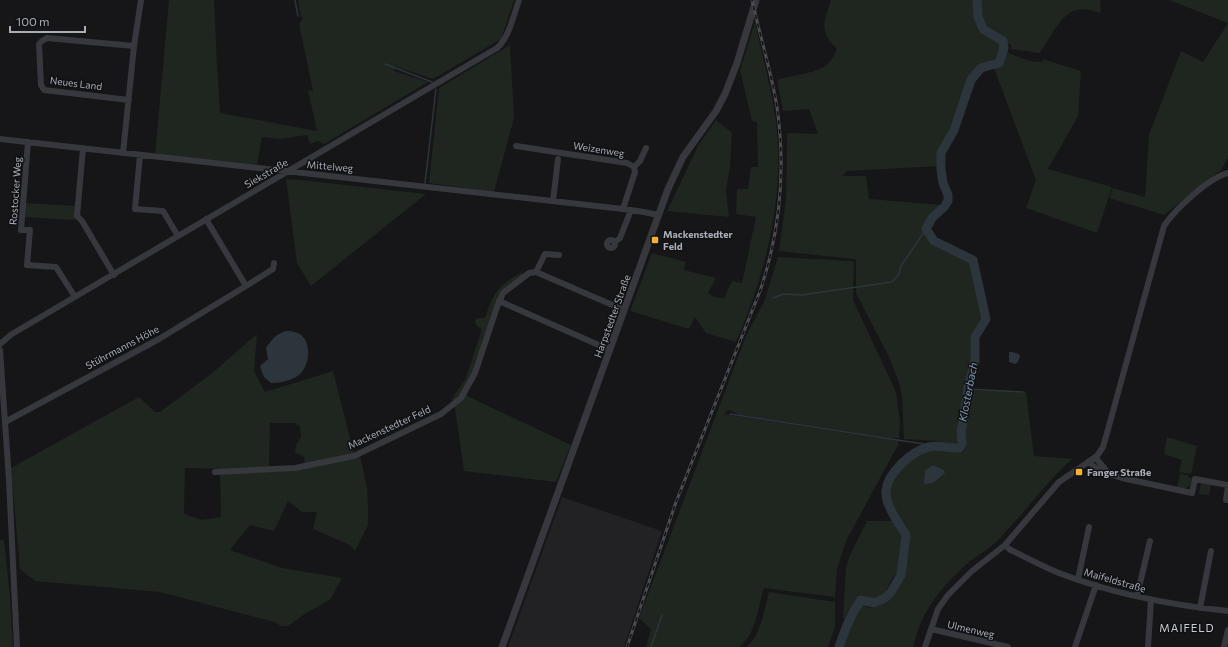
<svg xmlns="http://www.w3.org/2000/svg" width="1228" height="647" font-family="Commissioner,sans-serif">
  <style>
    .built { fill: #222225 }
    .green { fill: #1e261f }
    .water { fill: #2c353c }
    .lines { fill: none; stroke-linecap: round; stroke-linejoin: round }
    .stream { stroke: #2c353c; stroke-width: 1.5 }
    .river { stroke: #2c353c; stroke-width: 9 }
    .minor { stroke: #37383d; stroke-width: 6 }
    .tertiary { stroke: #37383d; stroke-width: 7 }
    .rail-casing { stroke: #4a4c52; stroke-width: 3 }
    .rail { stroke: #111113; stroke-width: 1.5; stroke-dasharray: 4.5; stroke-linecap: butt }
    .poi-dot { fill: #f2b134; stroke: #111113; stroke-width: 1.5 }
    .labels { text-anchor: middle; stroke-width: 3; stroke-linejoin: round; paint-order: stroke }
    .street-label { font-size: 10px; fill: #a8adb8; stroke: #111113 }
    .poi-label { font-size: 10px; font-weight: bold; fill: #a8adb8; stroke: #111113; text-anchor: start }
    .water-label { font-size: 11px; font-style: italic; fill: #7f9bb3; stroke: #111113 }
    .neighbourhood-label { font-size: 11px; letter-spacing: 1px; fill: #c9ccd4; stroke: #111113 }
  </style>
  <rect width="100%" height="100%" fill="#161618"/>
  <path class="built" d="M562,497L662,531L624,647H508Z"/>
  <path class="green" d="M169,0H214L217,64L220,113L317,131L308,90L313,91L299,24L303,18L301,17L298,0H514L501,39L433,79L394,66V71L428,82L324,144L318,141L310,144L307,135L279,139L262,137L257,165L155,155Z
    M831,0H975L981,28C1000,41 1005,37 998,61L980,67L970,78L940,152V166L847,171L842,176H866L869,199L941,205L930,216L924,231L936,247L970,263L984,319L974,336L972,362L966,385L959,442L953,444L937,441L904,439L902,396L899,383L890,359L856,293V260L854,259L779,251L786,199L787,133L818,134L809,109L783,111L777,80C791,75 818,74 829,63C832,59 835,54 837,49C818,30 824,23 831,0Z
    M980,0H1100L1101,13C1094,11 1085,8 1077,10C1062,12 1048,41 1040,53L1011,49V45C993,34 978,24 980,0Z
    M1169,0H1228V158L1221,170L1164,215L1109,198L1113,188L1145,197L1149,135L1181,51L1203,62L1228,23Z
    M755,22C762,55 772,89 776,123C785,198 766,273 736,342L706,333L695,317L689,329L630,311L652,253L686,262L684,270L716,278L708,293L714,297L724,298L732,281L742,283L756,217L736,214L737,189H748L751,167H758L757,122L752,121L740,70Z
    M510,45L514,118L494,192L429,183L439,88Z
    M1007,52C1018,57 1030,63 1043,62L1042,59L1081,71L1078,116L1048,169L1112,187L1097,233L1026,208L1036,180L994,68C1002,65 1004,60 1007,52Z
    M716,120L732,133L730,166L726,190L729,217L667,211L698,146Z
    M286,179L301,180L426,194L311,286L297,263Z
    M25,203L76,206L75,220L24,217Z
    M778,257L852,261L854,262L853,300L896,392L900,422L899,438H888L740,415L729,410L724,414L898,441V445L846,541L837,569L835,597L764,588C758,607 756,635 739,647H646L651,629L639,618L746,336L764,302Z
    M522,272V276L502,292L474,372L464,392L469,397L571,445L556,482L464,471L455,409L452,399L466,378L481,332V328C477,327 476,325 475,321L477,318H485C494,291 498,286 522,272Z
    M257,334L254,371L265,392L333,371L354,454L305,465L304,456L295,453L296,445L301,437L300,426L295,423H270L269,467L230,469L185,468L184,514L202,520L221,517L220,474L294,471L360,456L367,487L368,508V525L355,551L350,545L313,529L317,512H302L288,501L274,531L250,525L230,550L282,568L342,578L330,600L306,613L288,626H281L274,622L160,592L35,581L20,569L11,468L139,397L155,412H160L211,374Z
    M971,390L1026,392L1034,456L1072,459C1044,484 1023,515 996,542C988,550 978,555 969,562C952,577 933,597 923,618C918,627 916,637 913,647H842L851,622L862,605L870,608L876,607L889,598L893,594L897,585L902,578L904,572L908,534L907,529L896,514L892,506L888,490L889,485L906,462L921,453L936,448L955,451L965,448L964,432Z
    M1167,437L1197,446L1191,474L1179,472L1182,460L1164,454Z
    M1180,474L1188,475V477L1192,478C1189,489 1189,489 1177,487Z
    M1201,482L1211,484L1209,495L1199,494Z
    M867,521H893L902,537V555L898,571L891,580L887,589L881,596L874,600L863,595L857,598L845,618L843,619L846,568L849,557Z
    M0,540H4L10,597L13,647H0Z
    M769,592L835,602V627L828,647H746C760,638 765,607 769,592Z"/>
  <path class="water" d="M286,331C292,331 299,332 303,337C311,346 309,363 302,372C296,380 280,383 271,383L264,377L260,366L268,359L266,348C272,339 276,334 286,331Z
    M1009,352H1012L1019,354L1020,356L1018,362L1015,364L1009,362Z
    M931,466H935L944,470L945,473L933,483L924,484L925,471Z"/>
  <g class="lines">
    <path class="stream" d="M295,0L298,16
      M385,64L432,82
      M425,183L436,89
      M773,298L784,294L801,295L892,282L899,274L901,266L926,229
      M968,389L1023,392
      M730,414L897,440L924,444L928,447
      M651,647L662,615"/>
    <path class="river" d="M839,647C845,630 850,615 861,600L874,603L885,598L891,592L901,575L906,535C899,524 885,505 886,491C887,473 912,451 929,447C938,444 949,449 959,448L962,444L961,431L963,423L968,387L975,362V337L986,319L973,260L934,241L926,229L932,218L944,207L948,201V195L943,183L941,169V153L954,130L971,80L981,68L999,63L1004,48L1003,41L983,29L978,17L977,0"/>
    <path class="minor" d="M129,100L44,90L41,85L39,44L42,41L47,38L134,46
      M0,139L623,209L644,212L658,215
      M28,142L21,230H30L27,265L56,267L75,297
      M516,146L627,163L634,167L635,172L623,209
      M83,148L77,216L82,221L114,275
      M123,153L134,46L141,0
      M140,155L135,209L163,211L178,236
      M634,167L640,161L646,148
      M553,201L558,159
      M607 244a4 4 0 1 1 8 0a4 4 0 1 1-8 0Z
      M615,242L620,238L631,210
      M536,272L545,254L559,255
      M246,286L273,269L274,263
      M499,301L610,350
      M0,344L12,334L497,48C509,38 514,14 519,0
      M0,350L9,480L17,647
      M5,422L159,339L246,286L206,219
      M1095,457L1109,474
      M1089,461L1093,466L1102,472L1122,478L1192,493L1195,479L1228,485
      M215,472L295,468L354,456L441,414L461,398L475,373L497,307L503,293L529,273L536,272L624,310
      M1228,487L1226,500H1228
      M1005,545L1009,549C1025,557 1042,566 1059,573C1113,594 1170,605 1228,611
      M1078,579L1089,527
      M1137,596L1150,541
      M1200,608L1211,551
      M931,629L1008,647
      M925,647L938,609L948,595L972,571L1005,545L1059,482L1097,456L1103,447L1107,433L1164,226C1175,209 1209,178 1228,173
      M1075,647L1096,585
      M1148,647L1151,600
      M1224,647L1228,630"/>
    <path class="tertiary" d="M502,647L668,189L683,157L716,111L725,94L737,63L756,0"/>
    <g class="rail-casing">
      <path id="rail" d="M627,647L676,502L760,291C780,232 786,170 777,107C771,71 760,36 752,0"/>
    </g>
    <use href="#rail" class="rail"/>
  </g>
  <g class="poi-dot">
    <rect x="651" y="236" width="8" height="8" rx="2"/>
    <rect x="1075" y="468" width="8" height="8" rx="2"/>
  </g>
  <g class="labels">
    <g class="street-label">
      <text transform="translate(76 83) rotate(7)" y="4">Neues Land</text>
      <text transform="translate(599 149) rotate(9)" y="4">Weizenweg</text>
      <text transform="translate(330 166) rotate(5)" y="4">Mittelweg</text>
      <text transform="translate(266 173) rotate(-30)" y="4">Siekstraße</text>
      <text transform="translate(15 191) rotate(-86)" y="4">Rostocker Weg</text>
      <text transform="translate(612 316) rotate(-70)" y="4">Harpstedter Straße</text>
      <text transform="translate(122 347) rotate(-28)" y="4">Stührmanns Höhe</text>
      <text transform="translate(389 427) rotate(-25)" y="4">Mackenstedter Feld</text>
      <text transform="translate(1115 580) rotate(16)" y="4">Maifeldstraße</text>
      <text transform="translate(971 629) rotate(13)" y="4">Ulmenweg</text>
    </g>
    <g class="poi-label">
      <text x="663" y="238">Mackenstedter<tspan x="663" dy="12">Feld</tspan></text>
      <text x="1087" y="476">Fanger Straße</text>
    </g>
    <g class="water-label">
      <text transform="translate(968 392) rotate(-79)" y="4">Klosterbach</text>
    </g>
    <g class="neighbourhood-label">
      <text x="1187" y="632">MAIFELD</text>
    </g>
  </g>
  <path d="M10 26v6h75v-6" fill="none" stroke="#a8adb8" stroke-width="2"/>
  <text x="16" y="26" font-size="12" fill="#a8adb8" stroke="#111113" stroke-width="3" paint-order="stroke">100 m</text>
</svg>
